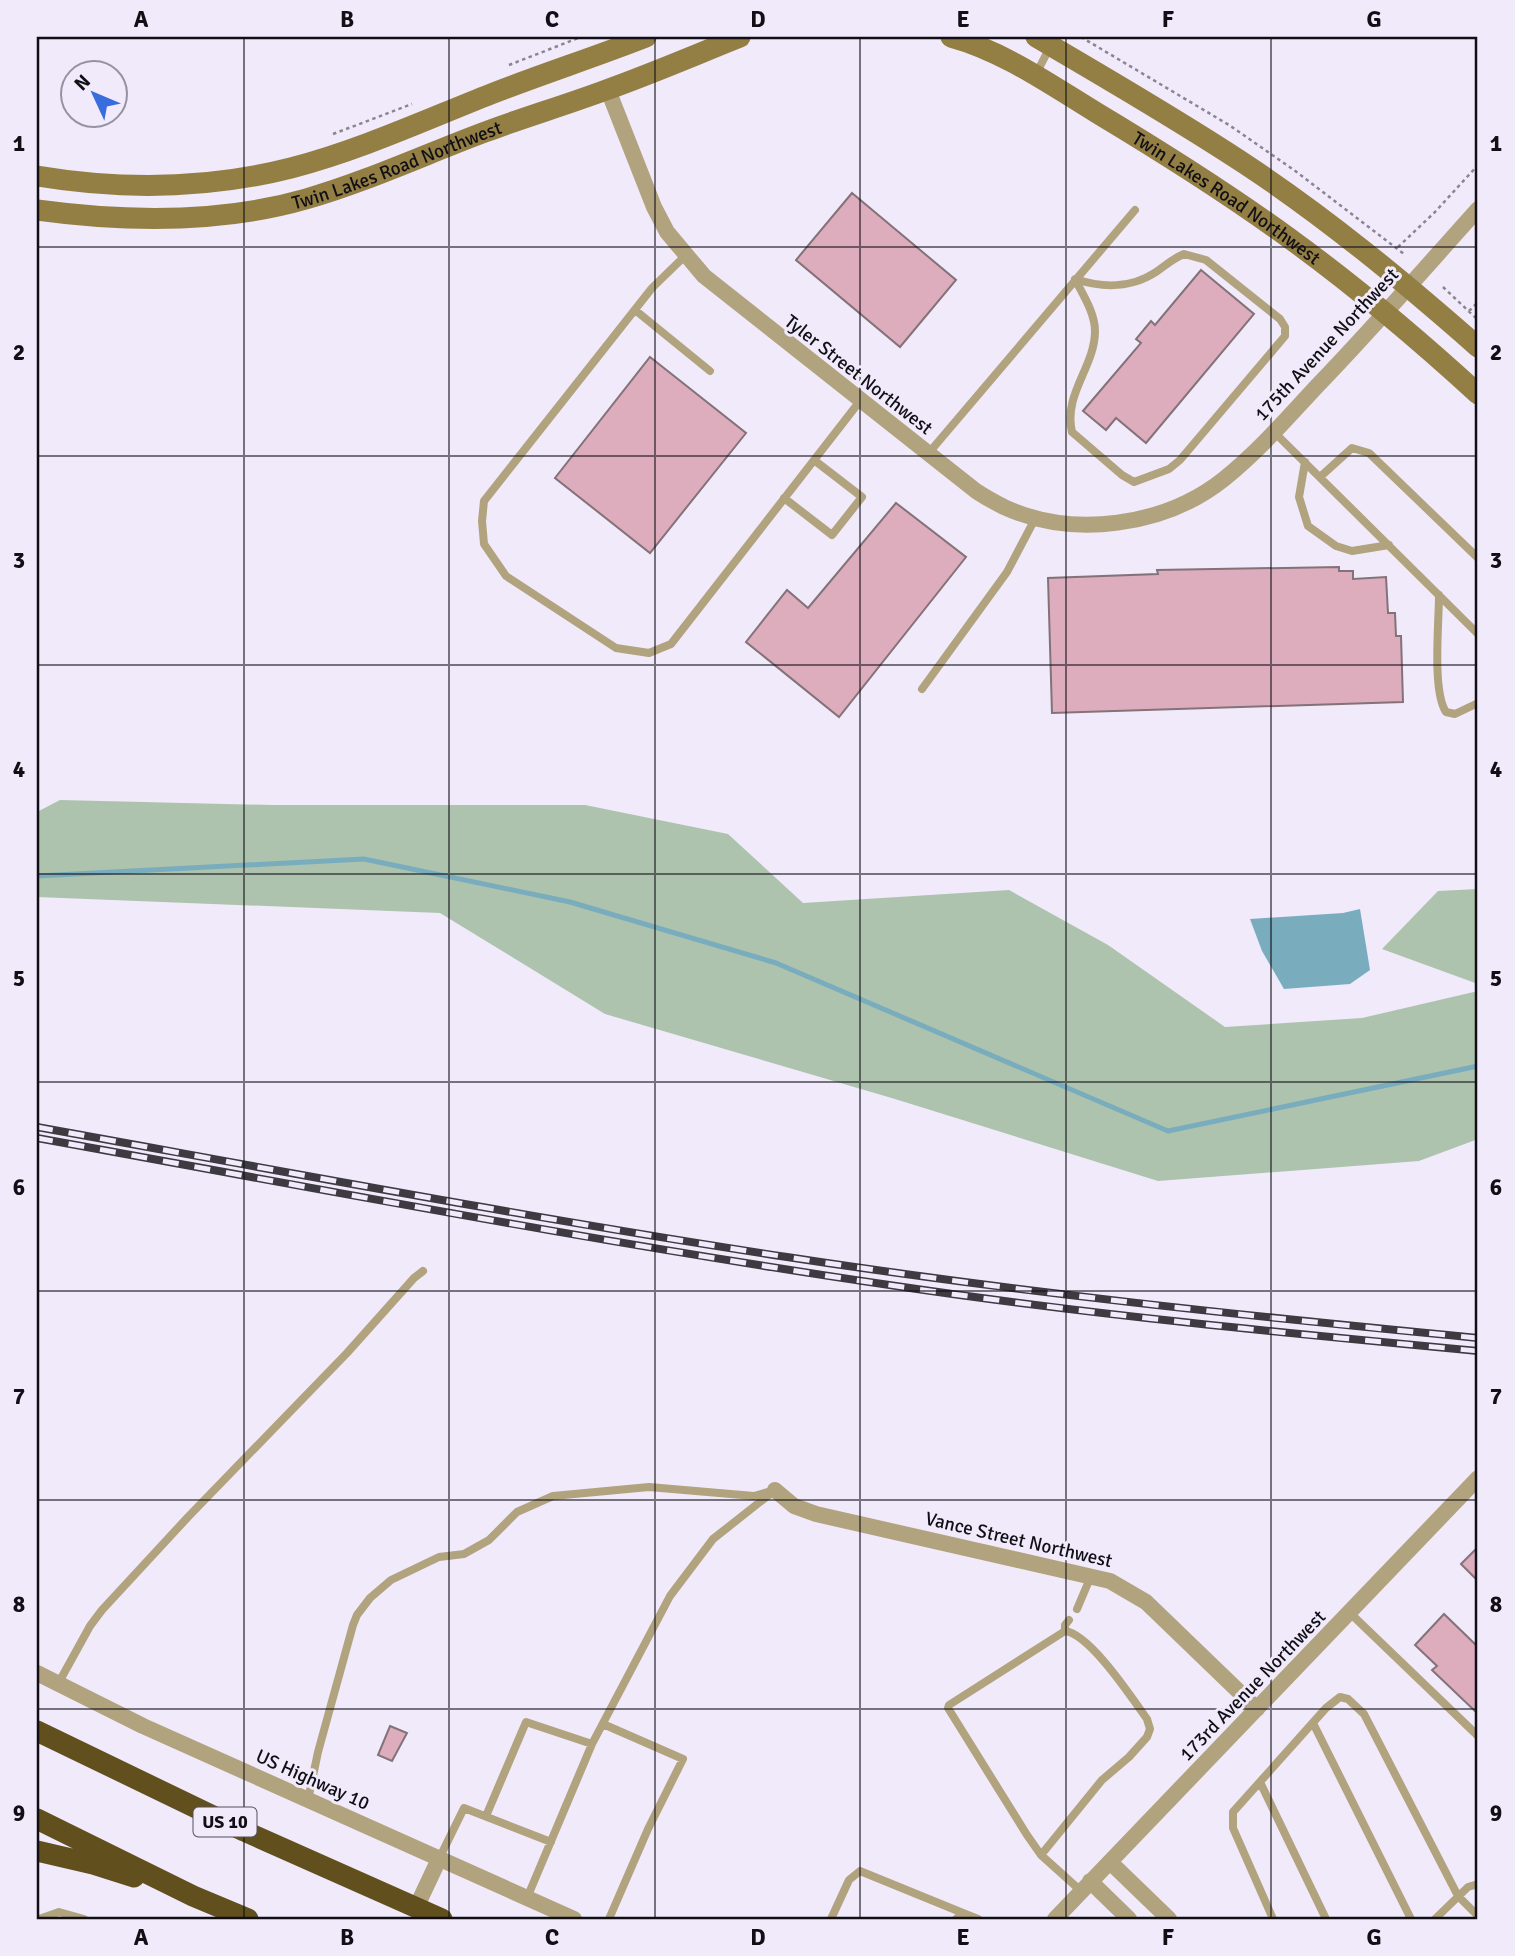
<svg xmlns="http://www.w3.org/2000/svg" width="1515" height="1956" font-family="Signika,sans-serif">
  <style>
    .green { fill: #adc3ad }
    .water { fill: #79adbe }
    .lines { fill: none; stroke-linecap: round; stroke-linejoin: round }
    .stream { stroke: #79adbe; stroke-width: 5 }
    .building { fill: #ddadbd; stroke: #837277; stroke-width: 2 }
    .path { stroke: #8a8591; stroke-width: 2.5; stroke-dasharray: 3.5 3.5; stroke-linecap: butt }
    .lane { stroke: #b1a37e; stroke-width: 8 }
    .street { stroke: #b1a37e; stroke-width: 16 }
    .secondary { stroke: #937f44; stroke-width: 21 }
    .highway { stroke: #61501d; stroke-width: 21 }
    .rail-casing { stroke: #3d3a42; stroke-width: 8 }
    .rail { stroke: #f0eafb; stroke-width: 5; stroke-dasharray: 16; stroke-linecap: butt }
    .grid { fill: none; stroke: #110f15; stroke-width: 2; stroke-opacity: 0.55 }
    .labels { text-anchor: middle; stroke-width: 6; stroke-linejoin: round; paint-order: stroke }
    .shield { fill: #f0eafb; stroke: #54515a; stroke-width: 2 }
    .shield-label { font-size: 18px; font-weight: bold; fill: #110f15 }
    .street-label { font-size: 19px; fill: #110f15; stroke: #f0eafb }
    .neatline { fill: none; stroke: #110f15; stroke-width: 2.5 }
    .grid-label { font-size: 23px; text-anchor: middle; font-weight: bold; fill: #110f15 }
  </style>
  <rect width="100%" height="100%" fill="#f0eafb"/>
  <path class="green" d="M60,800L271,805H585L728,834L803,903L1009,890L1108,945L1225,1027L1362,1018L1478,991V1139L1419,1161L1158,1181L895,1099L605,1014L440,913L37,897V812Z
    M1478,889V984L1382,949L1438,891Z"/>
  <path class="water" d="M1360,909L1370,970L1350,984L1284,989L1262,951L1250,919L1343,913Z"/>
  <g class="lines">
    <path class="stream" d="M37,876L364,859L570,902L776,963L1168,1131L1478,1066"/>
  </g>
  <path class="building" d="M852,193L956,280L900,347L796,260Z
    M1201,270L1254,314L1146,443L1116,418L1106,430L1083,411L1141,343L1136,339L1151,321L1155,325Z
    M650,357L746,433L650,553L555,478Z
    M896,503L966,557L839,717L746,642L787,590L808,608Z
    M1339,567V571H1353V579L1386,577L1388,613H1395L1396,636H1401L1403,702L1052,713L1048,578L1158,574L1157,570Z
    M1478,1547V1581L1461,1564Z
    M1444,1614L1478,1647V1714L1432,1670L1437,1666L1415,1645Z
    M390,1726L407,1733L392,1761L378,1755Z"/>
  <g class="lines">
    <path class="path" d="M1081,37L1229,125L1294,170L1404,254
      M509,65L581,37
      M333,134L412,104
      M1398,247L1435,212L1478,165
      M1443,287L1477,319
      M1469,311L1478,302"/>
    <path class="lane" d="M1036,74L1051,45
      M1184,254L1206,260L1280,319L1285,327V336L1180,460L1169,469L1134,482L1122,475L1072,432C1063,394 1095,367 1095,331C1095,313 1083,295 1075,279C1103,288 1130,289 1156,272C1166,265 1172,259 1184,254Z
      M685,256L652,288L484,501L482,521L484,544L506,576L616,648L649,653L671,644L860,401
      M635,310L710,371
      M1274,432L1478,634
      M927,455L1135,210
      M1305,462L1299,497L1308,526L1336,546L1352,551L1389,545
      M1320,477L1352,448L1369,453L1478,558
      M784,498L832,535L862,497L814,460
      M1439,595C1439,623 1432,691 1446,712L1455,714L1478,703
      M922,689L1007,572L1036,517
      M1077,1609L1091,1576
      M1350,1613L1478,1736
      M1069,1620L1065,1625V1631L949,1705L948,1708L1027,1835L1041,1855L1081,1891
      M58,1684L90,1626L102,1610L188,1517L347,1353L414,1278L423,1271
      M1313,1723L1411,1919
      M603,1724L683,1759L648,1829L609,1919
      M1260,1782L1326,1919
      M308,1800L318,1752L353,1625L357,1615L370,1598L391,1580L439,1557L464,1554L489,1540L517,1512L553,1496L649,1487L754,1496L775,1490
      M486,1816L526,1722L592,1744
      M1041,1855L1102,1780L1129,1757L1147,1737L1150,1729L1147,1719C1132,1698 1090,1634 1065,1631
      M439,1859L464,1808L551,1842
      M527,1898L592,1744L670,1596L713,1539L770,1494
      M39,1919L59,1912L84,1919
      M831,1919L849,1880L860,1871L963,1913
      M956,1919L963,1913L978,1919
      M1273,1919L1233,1828V1812L1326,1708L1340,1697L1348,1699L1364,1714L1458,1896L1478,1916
      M1435,1919L1468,1887L1478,1884"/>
    <path class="street" d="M608,90L654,207L667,232L704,276L976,491C985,497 994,502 1004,507C1073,539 1165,526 1224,479C1259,451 1288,417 1318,385C1373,328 1425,268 1478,209
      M775,1490L794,1506L816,1514L1110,1581L1146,1602L1257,1709
      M37,1673L143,1726L574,1919
      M1110,1862L1169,1919
      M1090,1881L1129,1919
      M416,1908L439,1859
      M1055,1919L1478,1478"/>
    <g class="secondary">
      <path id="s1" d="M951,37C1003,51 1051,85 1097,113C1162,152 1227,193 1289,238C1355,286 1418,339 1478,394"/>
      <path d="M1036,37C1106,78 1177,119 1245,164C1327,218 1404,282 1478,347"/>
      <path d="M37,176C121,190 208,189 291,168C360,150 425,120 491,94C542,74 595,57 646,37"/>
      <path id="s2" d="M37,210C125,222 219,224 306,199C368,181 426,154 485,132C525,117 566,105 606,90C651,74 695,55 740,37"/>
    </g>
    <path class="highway" d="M37,1731L244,1831L442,1919
      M37,1819L193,1896L248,1919
      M37,1851L93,1864L134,1877"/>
    <g class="rail-casing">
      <path id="rail" d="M37,1127C287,1172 536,1219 787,1257C1017,1292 1247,1316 1478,1338
        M37,1138C325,1190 613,1245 903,1287C1094,1315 1286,1333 1478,1351"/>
    </g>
    <use href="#rail" class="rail"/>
  </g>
  <path class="grid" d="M244,37V1919M449,37V1919M655,37V1919M860,37V1919M1066,37V1919M1271,37V1919M37,247H1478M37,456H1478M37,665H1478M37,874H1478M37,1082H1478M37,1291H1478M37,1500H1478M37,1709H1478"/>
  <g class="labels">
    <rect class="shield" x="193.5" y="1807.5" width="63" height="29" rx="5"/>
    <g class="shield-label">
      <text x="225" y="1828">US 10</text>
    </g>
    <g class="street-label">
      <text dy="7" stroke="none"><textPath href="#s2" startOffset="368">Twin Lakes Road Northwest</textPath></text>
      <text dy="7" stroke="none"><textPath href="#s1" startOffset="320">Twin Lakes Road Northwest</textPath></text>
      <text transform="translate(1326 344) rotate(-47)" y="7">175th Avenue Northwest</text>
      <text transform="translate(859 374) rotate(38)" y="7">Tyler Street Northwest</text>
      <text transform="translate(1019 1539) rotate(13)" y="7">Vance Street Northwest</text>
      <text transform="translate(1252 1685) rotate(-46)" y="7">173rd Avenue Northwest</text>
      <text transform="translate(313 1779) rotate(24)" y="7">US Highway 10</text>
    </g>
  </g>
  <rect width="1515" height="1956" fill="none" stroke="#f0eafb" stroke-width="77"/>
  <g transform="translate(94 94) rotate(314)"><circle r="33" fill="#f0eafb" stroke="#97929f" stroke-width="2"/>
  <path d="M0-5L12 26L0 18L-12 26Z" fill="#396ddd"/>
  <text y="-10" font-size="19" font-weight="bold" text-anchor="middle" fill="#110f15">N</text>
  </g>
  <rect x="38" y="38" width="1438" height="1880" class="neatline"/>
  <g class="grid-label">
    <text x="141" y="27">A</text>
    <text x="347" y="27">B</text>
    <text x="552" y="27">C</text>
    <text x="758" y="27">D</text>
    <text x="963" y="27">E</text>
    <text x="1168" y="27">F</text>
    <text x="1374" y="27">G</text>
    <text x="19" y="151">1</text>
    <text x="1496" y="151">1</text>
    <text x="19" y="360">2</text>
    <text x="1496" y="360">2</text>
    <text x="19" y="568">3</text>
    <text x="1496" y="568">3</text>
    <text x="19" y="777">4</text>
    <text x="1496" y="777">4</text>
    <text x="19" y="986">5</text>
    <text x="1496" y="986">5</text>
    <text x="19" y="1195">6</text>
    <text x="1496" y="1195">6</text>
    <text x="19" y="1404">7</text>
    <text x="1496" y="1404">7</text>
    <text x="19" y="1612">8</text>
    <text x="1496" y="1612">8</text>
    <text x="19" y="1821">9</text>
    <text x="1496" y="1821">9</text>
    <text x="141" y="1945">A</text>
    <text x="347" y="1945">B</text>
    <text x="552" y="1945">C</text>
    <text x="758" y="1945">D</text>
    <text x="963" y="1945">E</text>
    <text x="1168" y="1945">F</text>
    <text x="1374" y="1945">G</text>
  </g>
</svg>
